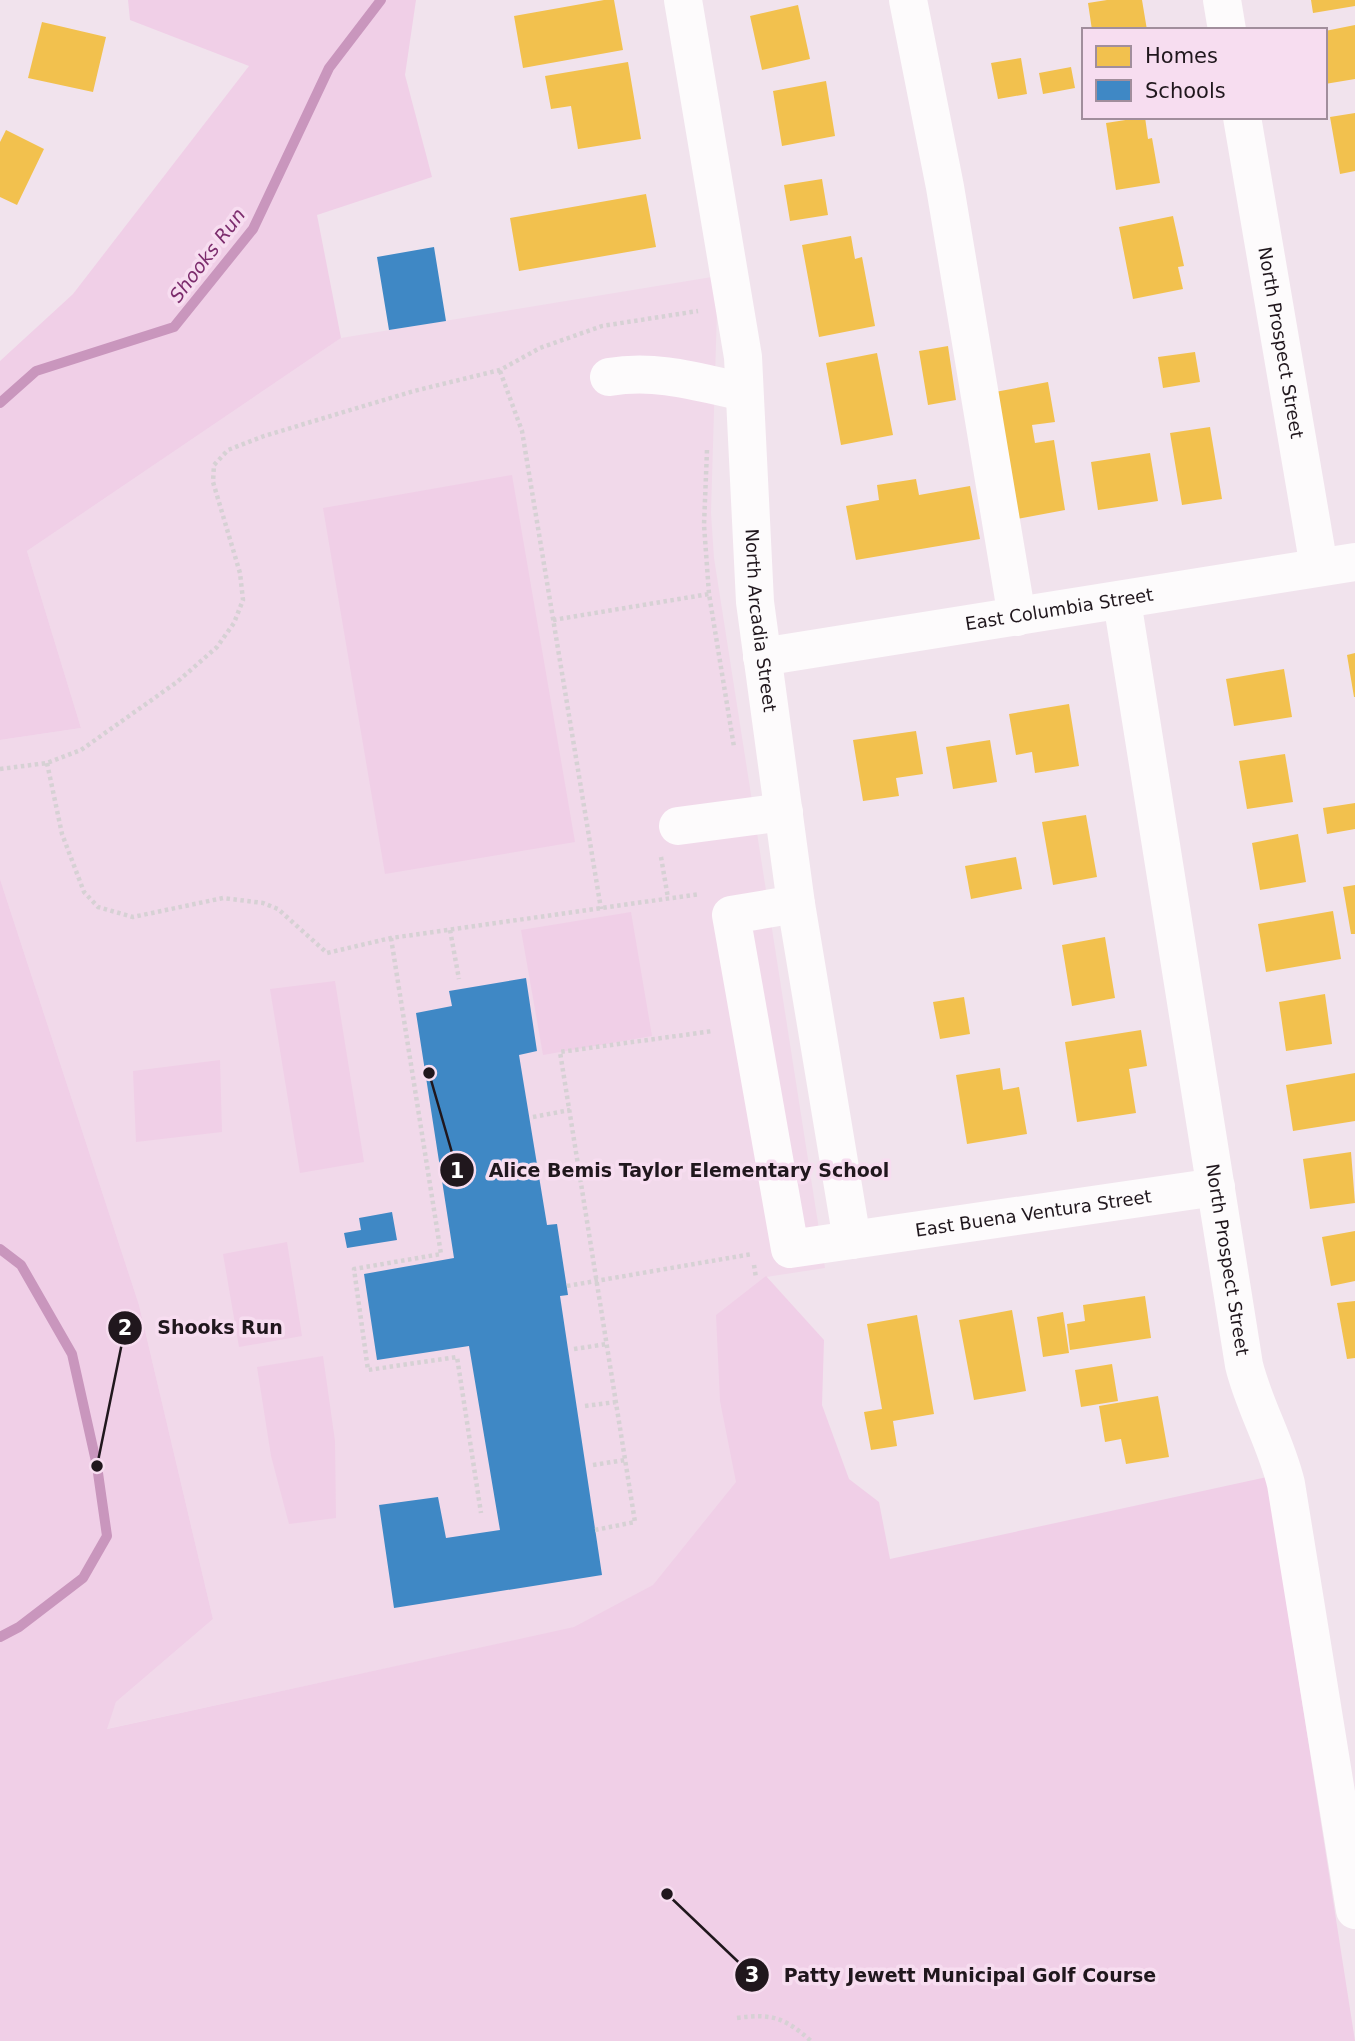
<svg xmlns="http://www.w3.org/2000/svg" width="1355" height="2041" font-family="'DejaVu Sans',sans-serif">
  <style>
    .built { fill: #f1d9ea }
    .green { fill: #f0cfe7 }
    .homes { fill: #f2c14e }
    .schools { fill: #3f88c5 }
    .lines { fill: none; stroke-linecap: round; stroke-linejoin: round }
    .stream { stroke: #c996bd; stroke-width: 10 }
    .path { stroke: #d6d1d4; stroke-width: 4.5; stroke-dasharray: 3.5 3.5; stroke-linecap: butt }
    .minor { stroke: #fdfbfc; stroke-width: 38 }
    .labels { text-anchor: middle; stroke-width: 7; stroke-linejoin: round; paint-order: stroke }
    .street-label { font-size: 18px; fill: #20171d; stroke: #f7ddf0 }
    .water-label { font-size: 19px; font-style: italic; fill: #7c2c6d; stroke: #f7ddf0 }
    .leader { fill: none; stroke: #20171d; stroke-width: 2.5 }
    .callout-dot { fill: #20171d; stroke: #f7ddf0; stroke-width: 2.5 }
    .mark-label { font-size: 21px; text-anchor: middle; font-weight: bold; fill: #fff }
    .callout-label { font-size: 19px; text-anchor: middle; font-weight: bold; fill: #20171d; stroke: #f7ddf0; stroke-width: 7; stroke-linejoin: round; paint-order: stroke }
  </style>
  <rect width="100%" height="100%" fill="#f1e3ed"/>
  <path class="built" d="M718,276L711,513L714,558L825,1268L766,1277L817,1575L106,1729L116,1702L213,1619L139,1305L0,879V740L81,728L27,551L341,338Z"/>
  <path class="green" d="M128,0H416L405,75L432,177L317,215L341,338L27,551L81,728L0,740V361L73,294L249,66L130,20Z
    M512,475L575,842L385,874L323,508Z
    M0,879L139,1305L213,1619L116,1702L107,1729L574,1627L653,1585L736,1482L720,1401L716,1315L766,1276L824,1340L822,1405L849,1479L879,1502L890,1559L1267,1477L1355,2041H0Z
    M631,912L652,1036L543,1055L521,930Z
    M335,981L364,1162L300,1173L270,989Z
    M220,1060L222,1132L136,1142L133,1071Z
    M287,1242L302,1336L239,1347L223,1254Z
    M323,1356L335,1441L336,1518L289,1524L271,1456L257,1367Z"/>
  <path class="homes" d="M604,0H614L623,50L523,68L514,16Z
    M1107,0H1142L1147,30H1092L1088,3Z
    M1311,0H1355V6L1313,13Z
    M798,5L810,59L762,70L750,16Z
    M42,22L106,37L93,92L28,78Z
    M1355,25V79L1325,84V31Z
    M1021,58L1027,94L998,99L991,63Z
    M628,62L641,139L578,149L571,106L551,109L545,76Z
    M1071,67L1075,88L1043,94L1039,73Z
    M826,81L835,136L782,146L773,91Z
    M1355,113V171L1340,174L1330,117Z
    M1145,117L1148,139L1152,138L1160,183L1116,190L1106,123Z
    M6,130L44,149L17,205L0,197V142Z
    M822,179L828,215L790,221L784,185Z
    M646,194L656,247L519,271L510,218Z
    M1173,216L1184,266L1178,267L1183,289L1133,299L1119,227Z
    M851,236L855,259L862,257L875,326L819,337L802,245Z
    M948,346L956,400L928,405L919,351Z
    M1195,352L1200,382L1163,388L1158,357Z
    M877,353L893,435L841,445L826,363Z
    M1048,382L1055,422L1032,425L1035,443L1054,440L1065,510L1017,519L995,392Z
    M1210,427L1222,499L1182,505L1170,433Z
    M1150,453L1158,501L1098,510L1091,462Z
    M916,479L919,495L970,486L980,539L856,560L846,506L879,500L877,485Z
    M1355,653V697H1354L1347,655Z
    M1284,669L1292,717L1234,726L1226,679Z
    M1069,704L1079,766L1035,773L1032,752L1016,755L1009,714Z
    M916,731L923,774L896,778L899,796L863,801L853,740Z
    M990,740L997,782L953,789L946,747Z
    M1285,754L1293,802L1247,809L1239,761Z
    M1355,803V829L1327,834L1323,808Z
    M1086,815L1097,877L1053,885L1042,822Z
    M1298,834L1306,882L1260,890L1252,843Z
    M1016,857L1022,889L971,899L965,866Z
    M1355,885V934H1351L1343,887Z
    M1333,911L1341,959L1266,972L1258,924Z
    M1105,937L1115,998L1072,1006L1062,945Z
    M1325,994L1332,1044L1286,1051L1279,1002Z
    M964,997L970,1034L940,1039L933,1002Z
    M1141,1030L1147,1066L1129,1069L1136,1113L1077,1122L1065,1042Z
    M1000,1068L1003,1090L1019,1087L1027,1134L967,1144L956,1075Z
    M1355,1073V1121L1293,1131L1286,1085Z
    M1351,1152L1355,1203L1310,1209L1303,1159Z
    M1355,1231V1281L1331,1286L1322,1237Z
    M1145,1296L1151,1338L1070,1350L1067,1324L1085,1321L1083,1305Z
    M1355,1301V1358L1347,1359L1337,1303Z
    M1012,1310L1026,1391L974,1400L959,1320Z
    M1063,1312L1069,1353L1043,1357L1037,1317Z
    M917,1315L934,1414L893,1421L897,1446L871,1450L864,1412L882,1409L867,1324Z
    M1112,1364L1118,1401L1081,1407L1075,1370Z
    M1158,1396L1169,1457L1126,1464L1121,1439L1105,1442L1099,1406Z"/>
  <path class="schools" d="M434,247L446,321L389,330L377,257Z
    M526,978L537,1051L519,1055L547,1225L557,1224L568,1295L560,1296L602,1575L394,1608L379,1505L438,1497L446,1538L500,1530L469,1346L377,1360L364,1274L454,1258L416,1013L452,1006L449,991Z
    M392,1212L397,1240L347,1248L344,1233L361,1230L359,1218Z"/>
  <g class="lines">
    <path class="stream" d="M0,403L36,371L174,327L253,229L329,68L381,0
      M0,1249L21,1265L72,1354L97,1466L107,1536L83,1578L19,1627L0,1637"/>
    <path class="path" d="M500,371L522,431L601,909
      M707,450L704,525L709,594L734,747
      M553,620L709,594
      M47,763L62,834L84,892L98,907L133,917L223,898L263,903L278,909L327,953L391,938L700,894
      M0,769L47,763L81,750L177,682L217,647L234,623L243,600L240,573L213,482L214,465L228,450L264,436L414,391L500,370L540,348L602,326L698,311
      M661,857L668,898
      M450,930L459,979
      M391,938L441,1254L354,1269L368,1370L457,1357L481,1513
      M533,1117L570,1110
      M545,1173L579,1167
      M754,1265L756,1278
      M567,1286L752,1254
      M574,1349L607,1344
      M585,1406L616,1402
      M593,1465L625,1460
      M595,1530L635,1522L560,1052L713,1031
      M737,2018C772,2013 785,2018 811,2041"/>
    <g class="minor">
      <path id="s1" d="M683,0L743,357L755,602L796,904L852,1240"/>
      <path d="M908,0L945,187L1017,617"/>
      <path d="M1222,0L1227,30"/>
      <path id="s2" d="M1242,117L1319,567"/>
      <path d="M609,377C657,369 698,382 744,392"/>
      <path id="s3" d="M1122,601L1244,1365C1254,1406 1276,1442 1286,1484L1355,1910"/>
      <path id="s4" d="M762,657L1355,562"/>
      <path d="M678,826L784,812"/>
      <path id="s5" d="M796,904L731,915L790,1249L1216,1187"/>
    </g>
  </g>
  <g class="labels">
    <g class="street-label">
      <text dy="6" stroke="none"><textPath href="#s2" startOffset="229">North Prospect Street</textPath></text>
      <text dy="6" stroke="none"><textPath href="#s4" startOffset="301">East Columbia Street</textPath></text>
      <text dy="6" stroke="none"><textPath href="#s1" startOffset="626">North Arcadia Street</textPath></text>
      <text dy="6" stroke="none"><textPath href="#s5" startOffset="651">East Buena Ventura Street</textPath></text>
      <text dy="6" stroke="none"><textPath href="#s3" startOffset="667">North Prospect Street</textPath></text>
    </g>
    <g class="water-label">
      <text transform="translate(207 255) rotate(-53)" y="7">Shooks Run</text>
    </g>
  </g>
  <path class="leader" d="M429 1073L457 1170M97 1466L125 1328M667 1894L752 1975"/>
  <g class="callout-dot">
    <circle cx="429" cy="1073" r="7"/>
    <circle cx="97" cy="1466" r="7"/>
    <circle cx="667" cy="1894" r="7"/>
    <circle cx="457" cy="1170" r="18"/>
    <circle cx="125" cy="1328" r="18"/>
    <circle cx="752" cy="1975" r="18"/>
  </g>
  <g class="mark-label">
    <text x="457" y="1178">1</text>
    <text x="125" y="1335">2</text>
    <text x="752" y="1982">3</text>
  </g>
  <g class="callout-label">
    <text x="689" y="1177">Alice Bemis Taylor Elementary School</text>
    <text x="220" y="1334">Shooks Run</text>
    <text x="970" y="1982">Patty Jewett Municipal Golf Course</text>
  </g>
  <rect x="1082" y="28" width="245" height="91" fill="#f7ddf0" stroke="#a18e9c" stroke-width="2"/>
  <rect x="1096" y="46" width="35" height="21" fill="#f2c14e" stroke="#a18e9c" stroke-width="2"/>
  <text x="1145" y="63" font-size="21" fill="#20171d">Homes</text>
  <rect x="1096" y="80" width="35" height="21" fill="#3f88c5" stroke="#a18e9c" stroke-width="2"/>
  <text x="1145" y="98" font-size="21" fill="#20171d">Schools</text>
</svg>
